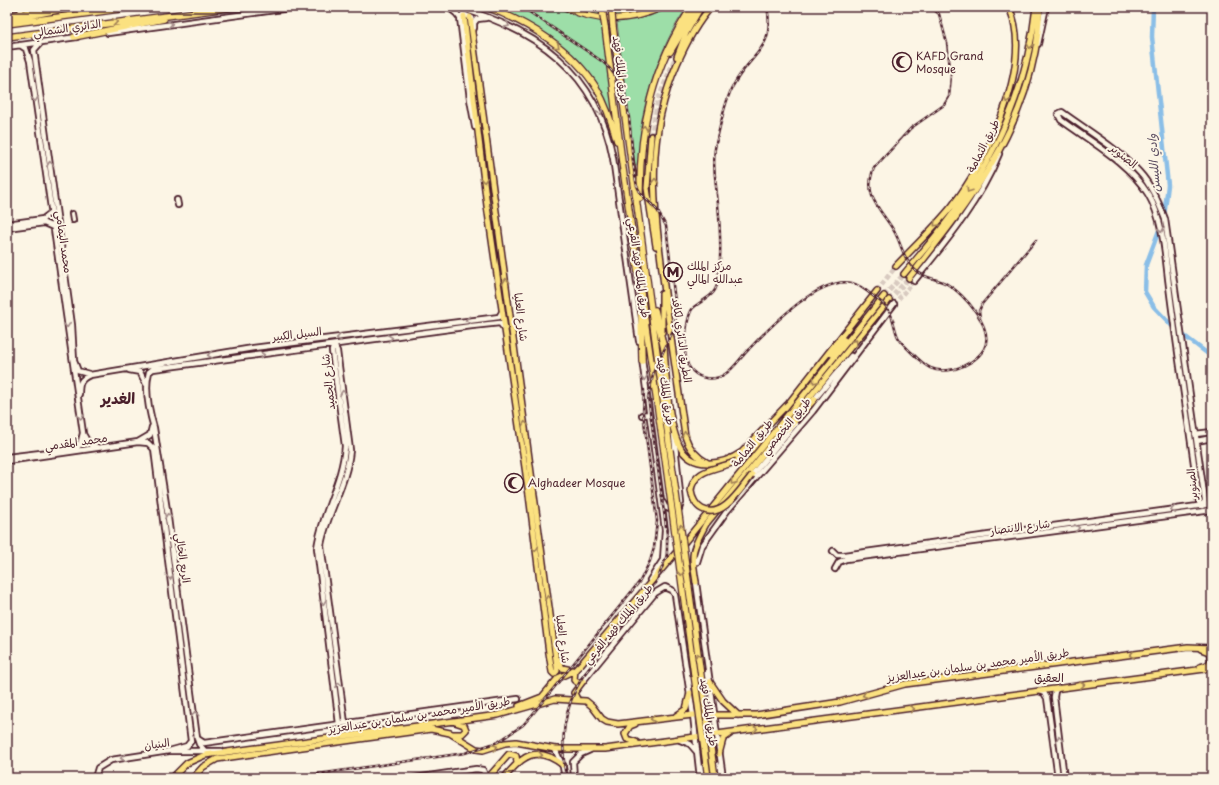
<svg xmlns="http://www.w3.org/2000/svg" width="1219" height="785" font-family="'Playpen Sans','Playpen Sans Arabic',sans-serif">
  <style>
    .green { fill: #9ddea8; stroke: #747e6a }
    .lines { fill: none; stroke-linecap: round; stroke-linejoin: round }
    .river { stroke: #8abee7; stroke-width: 4.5 }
    .secondary-tunnel { stroke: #d8cac0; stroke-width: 4.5; stroke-dasharray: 4.5 2; stroke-linecap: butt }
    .primary-tunnel { stroke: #d8cac0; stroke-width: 5; stroke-dasharray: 5 2.5; stroke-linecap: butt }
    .secondary-casing { stroke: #4a1f2b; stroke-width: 8 }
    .primary-casing { stroke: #4a1f2b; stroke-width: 8 }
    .highway-casing { stroke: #4a1f2b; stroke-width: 8 }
    .secondary { stroke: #fcf5e5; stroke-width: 4.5 }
    .primary { stroke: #fbe180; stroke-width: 5 }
    .highway { stroke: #fbe180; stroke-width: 5.5 }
    .rail-casing { stroke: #4a1f2b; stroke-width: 2.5 }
    .rail { stroke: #fcf5e5; stroke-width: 1; stroke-dasharray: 3; stroke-linecap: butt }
    .primary-bridge-casing { stroke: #4a1f2b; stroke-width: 8; stroke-linecap: butt }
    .highway-bridge-casing { stroke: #4a1f2b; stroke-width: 8; stroke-linecap: butt }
    .primary-bridge { stroke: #fbe180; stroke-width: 5 }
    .highway-bridge { stroke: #fbe180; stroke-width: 5.5 }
    .oneway { stroke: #a28056 }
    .oneway2 { stroke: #a38a88 }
    .labels { text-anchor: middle; stroke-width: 4; stroke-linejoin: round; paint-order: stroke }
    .street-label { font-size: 11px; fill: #4a1f2b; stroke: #fcf5e5 }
    .poi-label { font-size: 11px; fill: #4a1f2b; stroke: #fcf5e5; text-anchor: start }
    .water-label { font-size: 12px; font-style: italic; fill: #5d4f63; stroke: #fcf5e5 }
    .neighbourhood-label { font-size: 12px; fill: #4a1f2b; stroke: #fcf5e5 }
    .district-label { font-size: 15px; font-weight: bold; fill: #4a1f2b; stroke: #fcf5e5 }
  </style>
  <rect width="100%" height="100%" fill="#fcf5e5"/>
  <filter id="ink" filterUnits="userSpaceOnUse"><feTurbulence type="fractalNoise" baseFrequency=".025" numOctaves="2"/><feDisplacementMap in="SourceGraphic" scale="8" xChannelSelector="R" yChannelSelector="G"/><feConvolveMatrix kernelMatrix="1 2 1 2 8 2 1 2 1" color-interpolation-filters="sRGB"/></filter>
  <g filter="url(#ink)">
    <path class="green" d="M489,7H561L574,13L601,21L615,120C598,84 577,54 542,32C526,22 507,15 489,7Z
      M573,7H598L600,16L590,14Z
      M613,7H655L632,15L614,17Z
      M669,7H688C666,32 645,94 641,127C640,140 640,152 639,165L635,166L617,22L650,16Z"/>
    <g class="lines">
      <path class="river" d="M1153,7L1152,37L1168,185L1164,217L1146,265L1145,292L1154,307L1174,328L1212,357"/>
      <path class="secondary-tunnel" d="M894,304L914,281"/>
      <path class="primary-tunnel" d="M696,20L705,7
        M651,136L658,100L677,53
        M877,291L896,266
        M884,296L904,274
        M889,300L909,278"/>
      <g class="secondary-casing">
        <path id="secondary" d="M448,7L456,13L460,18L470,99L475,127
          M457,7C537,30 597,72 613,158L639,341
          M20,13L22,7
          M460,18L463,14L472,18
          M474,28V23L477,19L486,18
          M108,33L297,7
          M41,42L34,50L72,325L74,361L78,371L89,374
          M1038,44L1046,7
          M7,47L77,37
          M1062,112C1088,131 1119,149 1140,173C1152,186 1159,203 1165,219L1205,501L1202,506L1199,502C1190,430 1178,358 1169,286C1165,256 1164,221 1148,194C1128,162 1091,142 1061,120L1058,114Z
          M177,200L178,205
          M72,214L73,220
          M7,224L43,219L51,213
          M7,228L44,223L53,227
          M914,281C946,242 980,201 999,154
          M334,345L332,351L345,446C343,481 322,512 317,548L339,724
          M334,345L337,351L350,450C347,484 327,512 321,545L345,723
          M642,359L665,530L663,560L650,580
          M129,370L140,372L146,384
          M79,394C79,384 80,379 90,375L253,348L499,317L502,312
          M813,401L851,356
          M642,415L649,414
          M83,434L89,444L97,447
          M1195,434L1212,432
          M1197,441L1212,438
          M138,442L150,435L152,427
          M7,457L74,449L80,445L83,433L30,61L26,49L20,45
          M7,461L138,442L148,443L154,449L191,741L187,746L169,751
          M752,475L795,424
          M663,503L665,507L674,511L679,509L681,503L674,435
          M833,551L837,555H844L1212,504
          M697,562L702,546L727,511L813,411L894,304
          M835,569L839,562L846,559L1212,510
          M696,582L723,778
          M688,677L694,685L700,686L704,683L706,674
          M583,681L655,593L665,587L672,590L675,595L693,715L700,778
          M1058,688L1055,691L1054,697L1064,778
          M1039,691L1044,693L1047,698L1058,778
          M198,739L204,743L518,699
          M680,740L690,744L696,751
          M555,749L563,767L565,778
          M205,751L199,744L197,738L167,510L154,428C149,411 144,390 149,372L153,369L472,326L500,323L504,328
          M702,775L703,767L708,763L716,764L720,773
          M95,778L98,768L111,760L169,751H221
          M415,778L476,769L483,770L486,778
          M574,778L573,762L581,754L590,750"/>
      </g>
      <g class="primary-casing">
        <path id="primary" d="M7,15L47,10
          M464,16L487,206L529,495L549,653L552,672L554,674L557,671V667L470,17
          M677,57L686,33L701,7
          M651,136L647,188L656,246
          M896,266C915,246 935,227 952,206C987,161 1035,64 1009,7
          M904,274C922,252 940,232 956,209C1000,150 1028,81 1036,7
          M909,278C964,208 1018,142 1035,52C1038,37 1039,22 1040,7
          M662,294V332
          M664,345C666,374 667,420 679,445C691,471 723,465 742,452L787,405
          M832,354L844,340
          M785,408L877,291
          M788,428L815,399
          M737,461L752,449L765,433
          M708,463C696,457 689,449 685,436C678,385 670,335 664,285C654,207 644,139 677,64C686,43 696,24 711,7
          M696,582C691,552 691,551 706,524L889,300
          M558,659L562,668L572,670
          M1200,667L1208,665L1211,660L1209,652L1201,649
          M575,670L574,680L578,683L583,681
          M710,682L723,701L738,715
          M577,699L574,693L583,681
          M519,706L542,697L558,678L575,670L581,664L679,549L884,296
          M676,716L686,709L690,693
          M635,724L630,726L625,734L627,739L636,742
          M453,734H462L466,730L464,725L455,722
          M719,754L723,739L730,734
          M172,778L187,763L205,755L498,715L555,699L586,701L592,706L602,719L607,722L618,724L693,715H756L840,702L905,684L1188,647L1212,648
          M193,778L203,767L217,759L431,729L450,733L476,749L483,750L505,743L516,742L555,749H605L1212,668
          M488,778L509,754L516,756L517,762
          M504,778C522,756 536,744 563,765"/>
      </g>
      <g class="highway-casing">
        <path id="highway" d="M486,7C529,22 573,50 597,89C606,105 612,123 617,141
          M565,7C598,24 630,21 663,7
          M602,7L603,15
          M611,7L612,15
          M7,20L73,7
          M7,24L135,7
          M605,27L622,162L664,451
          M613,27L670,450
          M7,37L235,7
          M74,37L164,19
          M670,52L697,7
          M640,198C639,128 652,66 692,7
          M655,310L664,349
          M641,313L642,361"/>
      </g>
      <use href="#secondary" class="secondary"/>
      <use href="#primary" class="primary"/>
      <use href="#highway" class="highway"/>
      <g class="rail-casing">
        <path id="rail" d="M522,7L603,62C639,92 626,144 637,186L641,194L657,210L666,226L676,310L675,327L654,371L648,397L667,534V555L656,583L583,676C563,709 560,740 566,778
          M767,7C776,50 750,53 733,86C725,100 721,123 717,139C711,160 716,182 718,204C720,226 722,262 717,284C715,297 701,300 693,308C686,316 683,352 687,362C688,366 692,371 696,374C705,380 716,380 725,374C734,369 741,357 749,349C770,327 819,276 852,283C860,285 866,290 873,296C878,300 885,304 888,309C894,318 894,329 898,337C901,343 907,348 911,352C926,367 933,374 955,369C966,366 978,359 984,349C995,328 964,294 947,284C936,278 925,279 915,270C903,259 902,245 894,231C881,209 862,196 874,168L911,128L944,105L949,97L951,76L947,43L939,14L931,7
          M980,318L979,311L982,304L1036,240
          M290,778L465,753L498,742L523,725L532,715L640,581L650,561L654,548L657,521L643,413L644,390"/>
      </g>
      <use href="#rail" class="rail"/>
      <g class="primary-bridge-casing">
        <path id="primary-bridge" d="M737,461C720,469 693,468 691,491C692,498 696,506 702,509C723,520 741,488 752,475"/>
      </g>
      <g class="highway-bridge-casing">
        <path id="highway-bridge" d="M603,15L605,27
          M612,15L613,27
          M670,450L715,778
          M664,451L708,778"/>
      </g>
      <use href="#primary-bridge" class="primary-bridge"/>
      <use href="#highway-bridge" class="highway-bridge"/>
    </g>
    <defs><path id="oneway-chevron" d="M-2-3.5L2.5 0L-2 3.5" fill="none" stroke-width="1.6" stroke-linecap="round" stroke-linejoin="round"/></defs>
    <g class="oneway">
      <use href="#oneway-chevron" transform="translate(115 22) rotate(-8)"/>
      <use href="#oneway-chevron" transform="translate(557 46) rotate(39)"/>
      <use href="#oneway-chevron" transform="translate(1030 46) rotate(100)"/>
      <use href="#oneway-chevron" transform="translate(1007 100) rotate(108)"/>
      <use href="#oneway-chevron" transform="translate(644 128) rotate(-82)"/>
      <use href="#oneway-chevron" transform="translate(484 180) rotate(84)"/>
      <use href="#oneway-chevron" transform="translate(655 181) rotate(-90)"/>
      <use href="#oneway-chevron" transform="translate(969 190) rotate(124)"/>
      <use href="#oneway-chevron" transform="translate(936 224) rotate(133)"/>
      <use href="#oneway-chevron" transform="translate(506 281) rotate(-97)"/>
      <use href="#oneway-chevron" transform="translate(855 342) rotate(-51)"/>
      <use href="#oneway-chevron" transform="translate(815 381) rotate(129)"/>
      <use href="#oneway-chevron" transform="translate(525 424) rotate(-98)"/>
      <use href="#oneway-chevron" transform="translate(685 434) rotate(-102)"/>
      <use href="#oneway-chevron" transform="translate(733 482) rotate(129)"/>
      <use href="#oneway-chevron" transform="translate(681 527) rotate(-98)"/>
      <use href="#oneway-chevron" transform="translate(535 549) rotate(82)"/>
      <use href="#oneway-chevron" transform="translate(681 573) rotate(82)"/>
      <use href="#oneway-chevron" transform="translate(548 598) rotate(-97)"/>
      <use href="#oneway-chevron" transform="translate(1132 655) rotate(172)"/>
      <use href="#oneway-chevron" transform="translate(698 656) rotate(-98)"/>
      <use href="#oneway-chevron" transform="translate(1082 685) rotate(-6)"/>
      <use href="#oneway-chevron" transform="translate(865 695) rotate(163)"/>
      <use href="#oneway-chevron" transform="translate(912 709) rotate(-9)"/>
      <use href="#oneway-chevron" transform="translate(653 719) rotate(173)"/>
      <use href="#oneway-chevron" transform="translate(755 729) rotate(-8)"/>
      <use href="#oneway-chevron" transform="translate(495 747) rotate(-20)"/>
      <use href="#oneway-chevron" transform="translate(540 755) rotate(9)"/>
    </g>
    <g class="oneway2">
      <use href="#oneway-chevron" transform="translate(170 24) rotate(-8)"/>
      <use href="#oneway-chevron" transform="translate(507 25) rotate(25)"/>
      <use href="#oneway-chevron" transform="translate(35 99) rotate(82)"/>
      <use href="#oneway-chevron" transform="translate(600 112) rotate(64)"/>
      <use href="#oneway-chevron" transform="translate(50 164) rotate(-97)"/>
      <use href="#oneway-chevron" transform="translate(1161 230) rotate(80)"/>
      <use href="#oneway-chevron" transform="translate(468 320) rotate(173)"/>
      <use href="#oneway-chevron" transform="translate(67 325) rotate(82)"/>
      <use href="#oneway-chevron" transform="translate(339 338) rotate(171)"/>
      <use href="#oneway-chevron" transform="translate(390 338) rotate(-8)"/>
      <use href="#oneway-chevron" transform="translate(210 355) rotate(171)"/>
      <use href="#oneway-chevron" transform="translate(262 355) rotate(-7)"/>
      <use href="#oneway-chevron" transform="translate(644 378) rotate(82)"/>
      <use href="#oneway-chevron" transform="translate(343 393) rotate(-99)"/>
      <use href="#oneway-chevron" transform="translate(81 417) rotate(84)"/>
      <use href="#oneway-chevron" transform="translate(1173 510) rotate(172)"/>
      <use href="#oneway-chevron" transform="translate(168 516) rotate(-98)"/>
      <use href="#oneway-chevron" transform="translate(1077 528) rotate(-8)"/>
      <use href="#oneway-chevron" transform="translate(170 577) rotate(82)"/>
      <use href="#oneway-chevron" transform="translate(323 602) rotate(83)"/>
      <use href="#oneway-chevron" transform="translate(339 685) rotate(-97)"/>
      <use href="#oneway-chevron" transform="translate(195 714) rotate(-97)"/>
      <use href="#oneway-chevron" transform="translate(1059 739) rotate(-98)"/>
      <use href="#oneway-chevron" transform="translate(123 758) rotate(173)"/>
    </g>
  </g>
  <defs>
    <g id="mosque-ring" transform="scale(1)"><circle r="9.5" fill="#fcf5e5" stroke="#4a1f2b" stroke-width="1.5"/><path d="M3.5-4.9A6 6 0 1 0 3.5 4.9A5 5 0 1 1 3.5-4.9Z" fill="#4a1f2b"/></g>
    <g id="metro-ring" transform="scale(1)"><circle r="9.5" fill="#fcf5e5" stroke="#4a1f2b" stroke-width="1.5"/><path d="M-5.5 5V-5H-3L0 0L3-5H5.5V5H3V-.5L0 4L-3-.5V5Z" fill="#4a1f2b"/></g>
  </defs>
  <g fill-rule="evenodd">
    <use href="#mosque-ring" x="902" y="62"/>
    <use href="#metro-ring" x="673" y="272"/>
    <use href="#mosque-ring" x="514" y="483"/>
  </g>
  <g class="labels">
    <g class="street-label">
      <text transform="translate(67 28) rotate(-8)" y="4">الدائري الشمالي</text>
      <text transform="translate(621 70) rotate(83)" y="4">طريق الملك فهد</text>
      <text transform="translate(983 146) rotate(-63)" y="4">طريق الثمامة</text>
      <text transform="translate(1124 156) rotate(39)" y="4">الصنوبر</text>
      <text transform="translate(64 242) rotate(82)" y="4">محمد اليمامي</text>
      <text transform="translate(639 268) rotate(82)" y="4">طريق الملك فهد الفرعي</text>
      <text transform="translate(521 317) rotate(83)" y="4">شارع العليا</text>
      <text transform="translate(297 334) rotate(-7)" y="4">السيل الكبير</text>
      <text transform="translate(682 340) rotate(82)" y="4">الطريق الدائري لكافد</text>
      <text transform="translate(328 382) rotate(-96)" y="4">شارع الحميد</text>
      <text transform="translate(666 391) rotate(82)" y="4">طريق الملك فهد</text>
      <text transform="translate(786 426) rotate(-50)" y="4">طريق التخصصي</text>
      <text transform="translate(76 442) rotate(-8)" y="4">محمد المقدمي</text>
      <text transform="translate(752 443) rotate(-51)" y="4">طريق الثمامة</text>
      <text transform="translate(1192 484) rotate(-95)" y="4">الصنوبر</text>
      <text transform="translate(1020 527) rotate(-7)" y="4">شارع الانتصار</text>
      <text transform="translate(183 558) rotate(82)" y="4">الربع الخالي</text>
      <text transform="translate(618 624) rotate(-50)" y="4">طريق الملك فهد الفرعي</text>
      <text transform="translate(563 639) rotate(83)" y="4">شارع العليا</text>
      <text transform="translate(978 665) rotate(-8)" y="4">طريق الأمير محمد بن سلمان بن عبدالعزيز</text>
      <text transform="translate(709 712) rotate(82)" y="4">طريق الملك فهد</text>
      <text transform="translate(419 715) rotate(-9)" y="4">طريق الأمير محمد بن سلمان بن عبدالعزيز</text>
      <text transform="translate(157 744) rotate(-8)" y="4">البنيان</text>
    </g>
    <g class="poi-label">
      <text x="916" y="60">KAFD Grand<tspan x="916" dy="13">Mosque</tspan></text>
      <text x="687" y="270">مركز الملك<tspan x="687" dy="13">عبدالله المالي</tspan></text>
      <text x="528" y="487">Alghadeer Mosque</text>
    </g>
    <g class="water-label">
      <text transform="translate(1154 163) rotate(-94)" y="4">وادي الليسن</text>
    </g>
    <g class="neighbourhood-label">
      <text x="1049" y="682">العقيق</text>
    </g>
    <g class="district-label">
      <text x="118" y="404">الغدير</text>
    </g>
  </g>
  <rect width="1219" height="785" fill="none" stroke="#fcf5e5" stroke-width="24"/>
  <rect x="12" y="12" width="1195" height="761" fill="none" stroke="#4a1f2b" stroke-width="1.5" filter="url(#ink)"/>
</svg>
